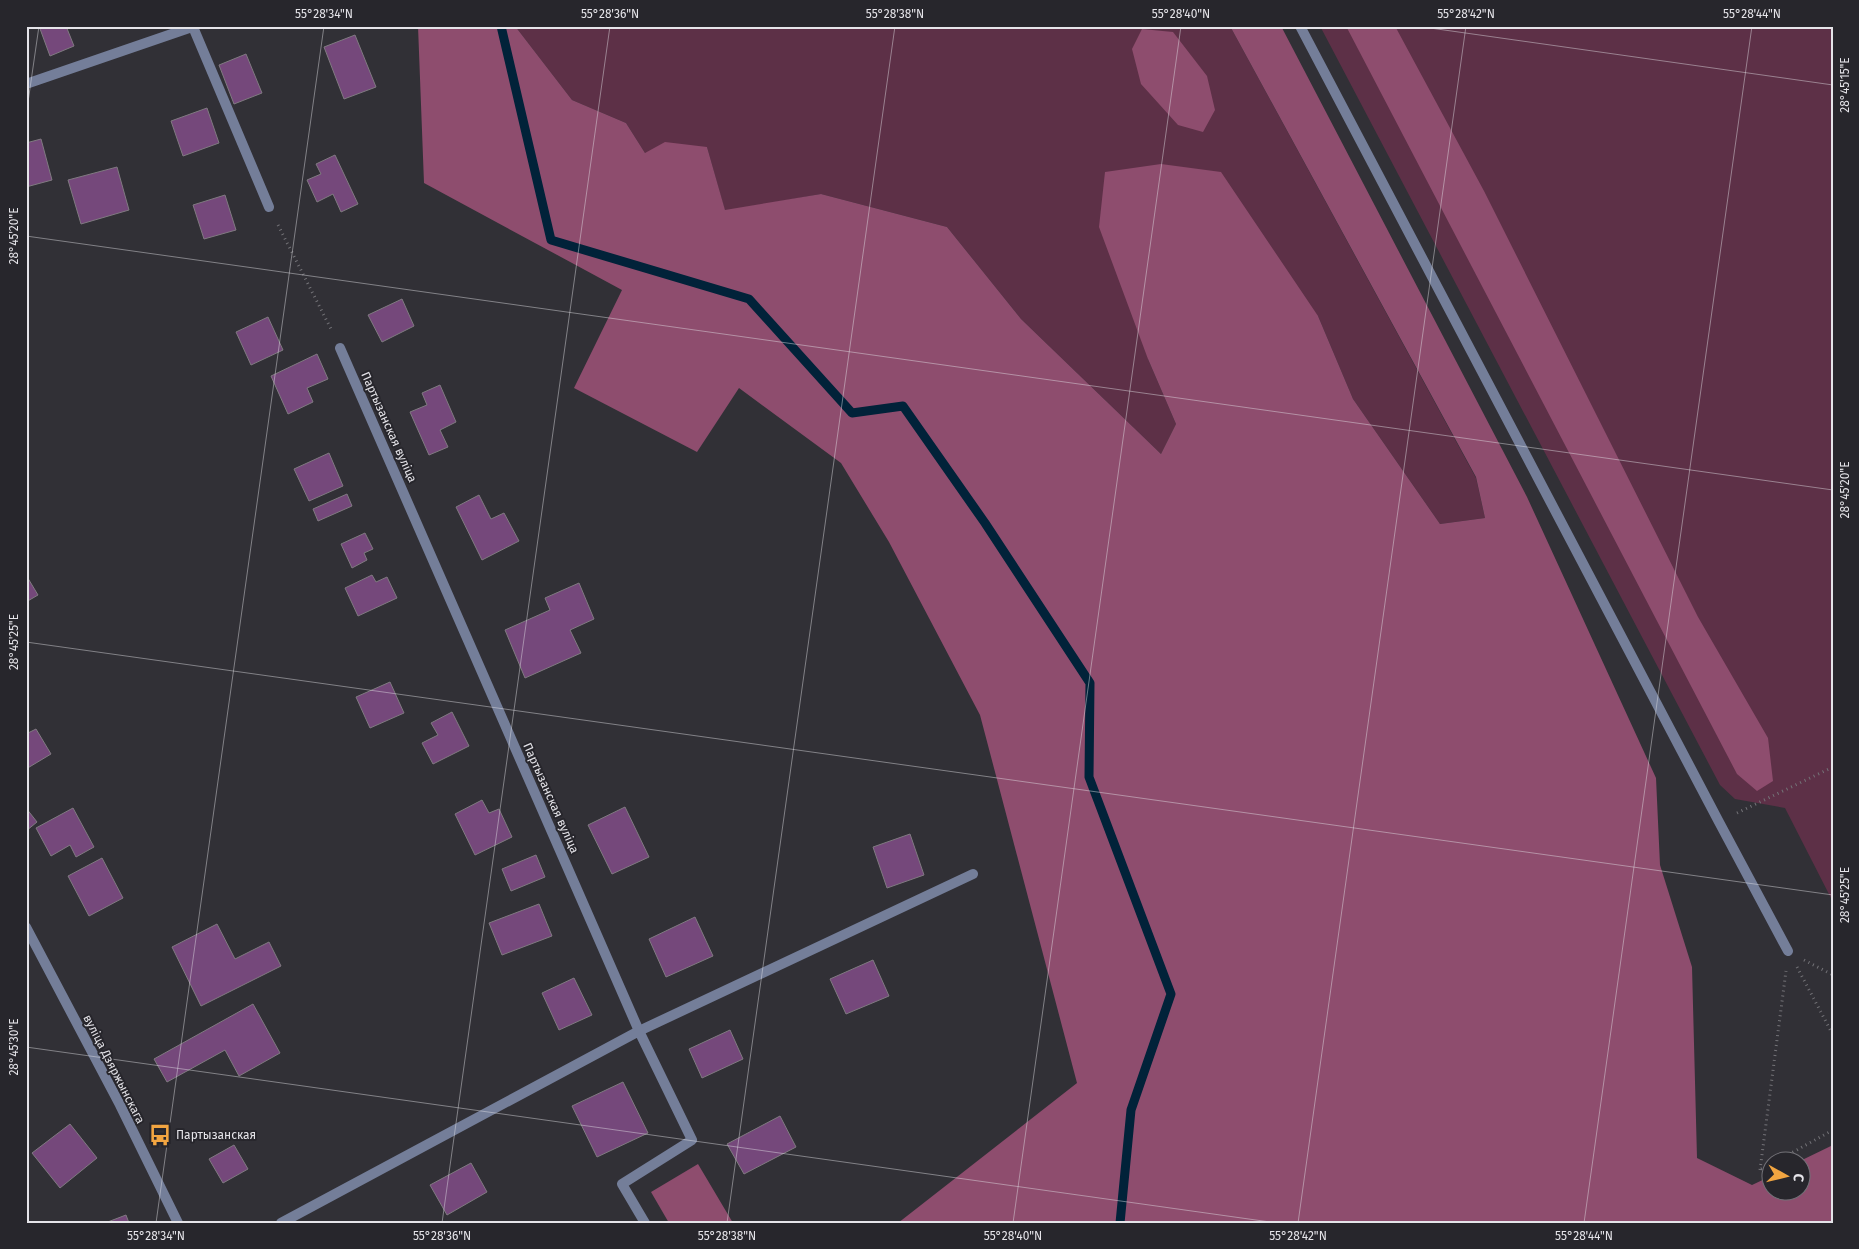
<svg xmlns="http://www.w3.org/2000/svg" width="1859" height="1249" font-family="'Fira Sans',sans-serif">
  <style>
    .green { fill: #5d3047 }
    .forest { fill: #8e4d6e }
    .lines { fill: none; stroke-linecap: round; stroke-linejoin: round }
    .stream { stroke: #012239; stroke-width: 9 }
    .building { fill: #75487b; stroke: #807a81 }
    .path { stroke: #747378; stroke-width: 3; stroke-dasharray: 1 4; stroke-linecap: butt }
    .service { stroke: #747e99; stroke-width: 10 }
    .pedestrian { stroke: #747e99; stroke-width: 10 }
    .minor { stroke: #747e99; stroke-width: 10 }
    .tertiary { stroke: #747e99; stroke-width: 10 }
    .ticks { fill: none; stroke: #e5e4e9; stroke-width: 1; stroke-opacity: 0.45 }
    .labels { text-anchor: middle; stroke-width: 4; stroke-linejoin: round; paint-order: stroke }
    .street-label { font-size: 12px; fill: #e5e4e9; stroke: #27262c }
    .poi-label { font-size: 12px; fill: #e5e4e9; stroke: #27262c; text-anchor: start }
    .neatline { fill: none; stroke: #e5e4e9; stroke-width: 2 }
    .ticks-label { font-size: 12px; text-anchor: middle; fill: #e5e4e9 }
  </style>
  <rect width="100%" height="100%" fill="#313036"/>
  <path class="green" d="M515,26H1230L1476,478L1485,518L1440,524L1353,399L1318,316L1148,359L1176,424L1161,454L1021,319L947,227L821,194L725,211L707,147L645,153L626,123L572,100Z
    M1320,26H1833V902L1785,808L1735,799L1720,785Z"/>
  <path class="forest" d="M418,26H515L572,100L626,123L645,153L665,142L707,147L725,210L821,194L947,227L1021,319L1161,454L1176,424L1148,359L1099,227L1105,172L1161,164L1221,172L1318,316L1353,399L1440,524L1485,518L1476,477L1230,26H1281L1527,497L1656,778L1660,865L1692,967L1697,1158L1752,1185L1771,1176L1772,1192H1802V1162L1800,1161L1833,1145V1223H898L1077,1083L980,715L889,542L841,463L739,388L697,452L574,388L622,290L424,183Z
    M1346,26H1395L1484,191L1698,617L1768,738L1773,781L1757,791L1737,774Z
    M1142,29L1173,32L1207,76L1215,110L1203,132L1178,125L1141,84L1132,49Z
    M698,1164L733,1223H669L651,1192Z"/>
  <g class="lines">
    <path class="stream" d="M501,26L551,240L749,299L852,413L903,406L985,523L1090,683L1089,777L1171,994L1131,1110L1120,1223"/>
  </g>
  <path class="building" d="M39,26H66L74,46L50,56Z
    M355,35L376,87L344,99L324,47Z
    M246,54L262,93L234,104L219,65Z
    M207,108L219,143L183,156L171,121Z
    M41,139L52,180L26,187V143Z
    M335,155L358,204L341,212L333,194L317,202L307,180L321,174L316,164Z
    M117,167L129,210L81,224L68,180Z
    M225,195L236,230L204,239L193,205Z
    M402,299L414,326L382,342L368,315Z
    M268,317L283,350L251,365L236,332Z
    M317,354L328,379L307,388L313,402L288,414L271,376Z
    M440,385L456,422L440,430L448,447L429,455L410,412L427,405L422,393Z
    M329,453L343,486L309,501L294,469Z
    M347,494L352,506L318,521L313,509Z
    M479,495L491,519L504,513L519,541L482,560L456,507Z
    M365,533L373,549L364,553L367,560L352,568L341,544Z
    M26,575L38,595L26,602Z
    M372,575L376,582L387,577L397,598L358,616L345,588Z
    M579,583L594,619L570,630L581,653L525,678L505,630L550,610L545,598Z
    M390,682L404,713L370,728L356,697Z
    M452,712L469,746L433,764L422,743L438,735L431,723Z
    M36,729L51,754L26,769V734Z
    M482,800L489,813L499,809L512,837L475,855L455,814Z
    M625,807L649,857L612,874L588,825Z
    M26,808L37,822L26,831Z
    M73,808L94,847L76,857L70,845L51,856L36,828Z
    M910,834L924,875L887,888L873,847Z
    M536,855L545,877L511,891L502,869Z
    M102,858L123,898L89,916L68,876Z
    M539,904L552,936L502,955L489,923Z
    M695,917L713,956L666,977L649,939Z
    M217,924L235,959L269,942L281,966L201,1006L172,947Z
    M873,960L889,996L846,1014L830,979Z
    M574,978L592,1015L559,1030L542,993Z
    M253,1004L280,1053L239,1076L225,1050L167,1082L154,1059Z
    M730,1030L743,1059L702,1078L689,1049Z
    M623,1082L648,1133L597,1157L572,1106Z
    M780,1116L796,1147L744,1174L727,1144Z
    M70,1124L97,1158L60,1188L32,1153Z
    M234,1145L248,1169L223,1183L209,1159Z
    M471,1163L487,1192L447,1215L430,1185Z
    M126,1215L129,1223H105Z"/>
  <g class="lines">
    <path class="path" d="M278,225L332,331
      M1737,813L1833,767
      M1804,960L1833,975
      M1797,967L1833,1035
      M1775,1162L1833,1130
      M1761,1169L1772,1164
      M1760,1170L1786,971"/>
    <path class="service" d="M639,1031L973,874"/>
    <path class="pedestrian" d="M1300,26L1719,822L1788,951"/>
    <path class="minor" d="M193,27L269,207
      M26,84L195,26
      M340,348L639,1031L692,1140L622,1184L645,1223
      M281,1223L639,1031"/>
    <path class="tertiary" d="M26,927L120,1105L178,1223"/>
  </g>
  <path class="ticks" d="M1416,26L1833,85M26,116L39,26M26,236L1833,490M26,642L1833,895M26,1047L1277,1223M156,1223L324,26M442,1223L610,26M727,1223L895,26M1013,1223L1181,26M1298,1223L1466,26M1584,1223L1752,26"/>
  <defs>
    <g id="bus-bare" transform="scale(1.725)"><path d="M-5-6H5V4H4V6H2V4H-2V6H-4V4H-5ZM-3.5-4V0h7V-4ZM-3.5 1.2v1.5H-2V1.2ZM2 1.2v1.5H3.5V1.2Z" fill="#f2a541" stroke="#27262c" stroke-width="2.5" paint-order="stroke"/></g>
  </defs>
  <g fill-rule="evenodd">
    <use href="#bus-bare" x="160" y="1135"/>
  </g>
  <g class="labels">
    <g class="street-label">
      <text transform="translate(389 427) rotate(66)" y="4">Партызанская вуліца</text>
      <text transform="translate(551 798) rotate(66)" y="4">Партызанская вуліца</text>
      <text transform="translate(114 1069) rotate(63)" y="4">вуліца Дзяржынскага</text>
    </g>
    <g class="poi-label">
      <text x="176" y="1139">Партызанская</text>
    </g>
  </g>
  <rect width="1859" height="1249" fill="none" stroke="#27262c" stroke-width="55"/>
  <g transform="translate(1786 1176) rotate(98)"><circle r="24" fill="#27262c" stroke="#737278"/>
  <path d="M0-4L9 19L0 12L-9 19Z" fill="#f2a541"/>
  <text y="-8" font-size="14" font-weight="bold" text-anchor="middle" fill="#e5e4e9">С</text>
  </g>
  <rect x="28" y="28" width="1804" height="1194" class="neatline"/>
  <g class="ticks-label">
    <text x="324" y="18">55°28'34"N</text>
    <text x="610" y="18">55°28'36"N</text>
    <text x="895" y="18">55°28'38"N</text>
    <text x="1181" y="18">55°28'40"N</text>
    <text x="1466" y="18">55°28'42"N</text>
    <text x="1752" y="18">55°28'44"N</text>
    <text transform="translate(1845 85) rotate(-90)" y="4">28°45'15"E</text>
    <text transform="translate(14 236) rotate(-90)" y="4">28°45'20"E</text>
    <text transform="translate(1845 490) rotate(-90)" y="4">28°45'20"E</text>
    <text transform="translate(14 642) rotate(-90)" y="4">28°45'25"E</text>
    <text transform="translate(1845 895) rotate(-90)" y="4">28°45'25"E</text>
    <text transform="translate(14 1047) rotate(-90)" y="4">28°45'30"E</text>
    <text x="156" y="1240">55°28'34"N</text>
    <text x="442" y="1240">55°28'36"N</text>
    <text x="727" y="1240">55°28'38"N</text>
    <text x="1013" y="1240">55°28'40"N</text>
    <text x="1298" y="1240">55°28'42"N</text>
    <text x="1584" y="1240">55°28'44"N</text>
  </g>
</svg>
